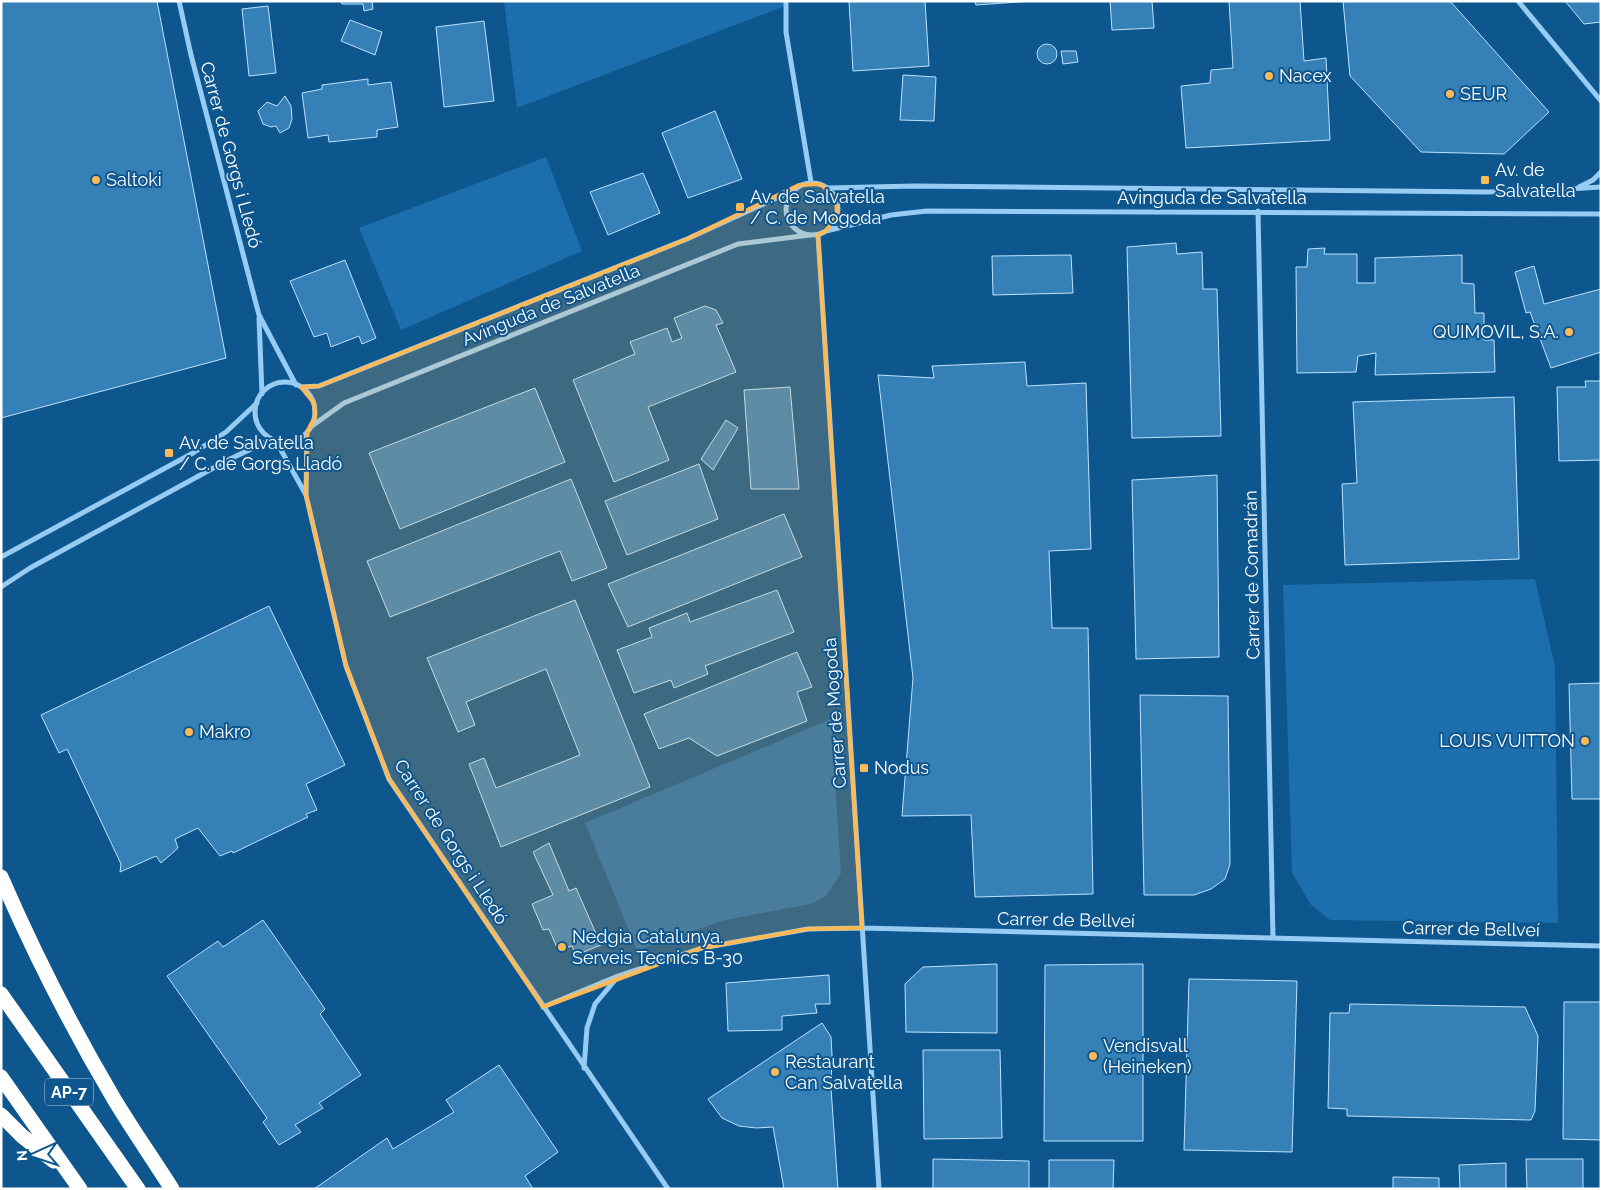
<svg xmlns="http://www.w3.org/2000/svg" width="1602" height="1190" font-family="Raleway,sans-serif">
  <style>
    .green { fill: #1c6fac }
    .building { fill: #3680b8; stroke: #bde3fe }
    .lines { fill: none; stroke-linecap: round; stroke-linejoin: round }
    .street { stroke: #96ccf4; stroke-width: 5 }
    .highway { stroke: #fff; stroke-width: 15 }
    .marked { fill: #ffba58; fill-opacity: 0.2; stroke: #ffba58; stroke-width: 4; stroke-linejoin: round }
    .poi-dot { fill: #ffba58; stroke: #0e568e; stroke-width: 2 }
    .labels { text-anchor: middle; stroke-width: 4; stroke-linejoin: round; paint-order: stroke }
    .shield { fill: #0e568e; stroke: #b7ccdd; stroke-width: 1 }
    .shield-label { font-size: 16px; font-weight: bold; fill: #fff }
    .poi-label { font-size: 18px; fill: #fff; stroke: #0e568e; text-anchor: start }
    .street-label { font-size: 18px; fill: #fff; stroke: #0e568e }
  </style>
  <rect width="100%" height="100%" fill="#0e568e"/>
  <path class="green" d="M504,1H784L785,6L517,108Z
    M546,157L582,251L401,330L359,228Z
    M1535,579L1555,667L1558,923L1330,920L1311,905L1292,873L1283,585Z
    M831,719L841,873L826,896L811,904L725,920L637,950L585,823Z"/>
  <path class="building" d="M1,1H157L226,358L1,418Z
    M341,1H372L373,9L364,11L363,4H342Z
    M849,1H925L929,66L853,71Z
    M975,1H1033L976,5Z
    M1110,1H1152L1154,28L1112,30Z
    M1229,1H1300L1304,61L1326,58L1330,140L1186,148L1181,86L1210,83L1211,70L1233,68Z
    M1343,1H1450L1549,112L1504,154L1421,152L1350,76Z
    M1565,1H1601V22L1584,24Z
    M268,6L276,73L249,76L242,9Z
    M350,20L382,32L375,55L341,41Z
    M484,21L494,101L444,107L436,27Z
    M1037 54a10 10 0 1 1 20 0a10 10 0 1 1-20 0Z
    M1061,51H1076L1078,62L1063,64Z
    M903,75L936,77L934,121L900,120Z
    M368,79V85L391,82L398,127L377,130V137L329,142L328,135L308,138L302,93L322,89V85Z
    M285,96L291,106L292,119L289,128L280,133L276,126L271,127L263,124L258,111L267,102L277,106Z
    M715,111L742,179L688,198L662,133Z
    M643,173L660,213L608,235L590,192Z
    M1176,243L1177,254L1202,252L1203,289H1217L1221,436L1132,438L1127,247Z
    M1325,248L1324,254H1357V283H1375V258L1462,255V283L1474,284L1475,313H1484V340H1494L1495,372L1375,375L1376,353L1358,356L1356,372L1297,373L1296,267H1307L1308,249Z
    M1071,255L1073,293L993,295L992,256Z
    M345,260L376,338L362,344L359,336L331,347L327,333L314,337L290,281Z
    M1534,266L1544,304L1601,289V352L1551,368L1530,312L1526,313L1515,272Z
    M705,306L716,310L723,323L716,325L736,372L648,407L669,460L614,482L573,380L635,354L630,342L667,328L672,342L682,338L674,318Z
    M1025,362L1027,386L1086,383L1091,549L1049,551L1052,628H1088L1093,894L975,897L971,815L902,816L913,678L878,375L934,378L932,366Z
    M1585,381H1601V460L1559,461L1557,387H1586Z
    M790,387L799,489H751L744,390Z
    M535,388L565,462L400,529L369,453Z
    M1514,397L1519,559L1345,565L1342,484L1357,483L1353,402Z
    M726,420L738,428L713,470L701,459Z
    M699,464L718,519L627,555L605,501Z
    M1217,475L1219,657L1136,659L1132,480Z
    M571,479L607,568L572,581L560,551L390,617L367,561Z
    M784,514L802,557L628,627L608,584Z
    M777,590L794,632L705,666L708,674L674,688L671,680L634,693L617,650L652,637L649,628L687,613L690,622Z
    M575,600L650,787L501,847L469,764L484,758L496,788L580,755L546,669L466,702L475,725L458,732L427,658Z
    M269,606L345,765L306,784L317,810L306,814L308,817L233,853L232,851L220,856L198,828L175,839L178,848L161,863L156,856L120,872L121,864L67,749L59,753L41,715Z
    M797,652L812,687L797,692L807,721L717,756L689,738L659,749L644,714Z
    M1601,683V799H1572L1569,684Z
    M1140,695L1228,696L1230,864L1225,879L1211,889L1194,895H1144Z
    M549,843L569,891L576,888L601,945L576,955L572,946L558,950L549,929L543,930L532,904L553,895L533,852Z
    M263,920L325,1009L320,1014L361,1075L319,1103L323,1108L295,1125L301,1132L279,1145L263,1122L267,1118L167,976L218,941L223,947Z
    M997,964V1033L906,1032L905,984L923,967Z
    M1143,964V1141H1044L1045,965Z
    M829,975L830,1004H815L817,1013L782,1016V1030L728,1031L726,983Z
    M1189,979L1297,981L1292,1152L1184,1150Z
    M1564,1002H1601V1140L1563,1139Z
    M1350,1004L1525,1007L1538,1036L1535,1111L1531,1120L1347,1116V1109L1328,1108L1330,1013H1349Z
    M822,1023L831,1037L832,1055L831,1088L838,1189H784L773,1127L756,1128L739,1126L722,1118L708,1099Z
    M923,1050H1000L1002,1138L924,1139Z
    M499,1065L558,1152L525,1176L533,1189H314L387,1138L393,1149L454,1112L446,1100Z
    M933,1159L1029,1161V1189H933Z
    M1526,1159H1583V1189H1527Z
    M1049,1160H1114L1113,1189H1049Z
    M1506,1163V1189H1460L1459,1165Z
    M1393,1177L1439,1178V1189H1393Z"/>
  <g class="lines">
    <path class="street" d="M179,1L191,55L259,315L296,385
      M786,1V32L811,182
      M1518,1L1601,101
      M786 209a26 26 0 1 1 52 0a26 26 0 1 1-52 0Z
      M1579,187L1593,180L1601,172
      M828,188L914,186L1485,192L1537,191L1601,187
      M1258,211L1273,938
      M826,231L891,215L927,211L1601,214
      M818,235L879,1189
      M259,318L262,394
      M255 412a30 30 0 1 1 60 0a30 30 0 1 1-60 0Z
      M301,387L319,386L687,239L792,191
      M312,426L344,403L738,244L810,235
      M307,432L306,495L346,666L389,779L668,1189
      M276,441L306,495
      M1,557L193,453L226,432L257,403
      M1,587L30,568L228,460L272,439
      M543,1007L618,976L702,948L808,929L862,928L1601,946
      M584,1068L587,1028L595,1004L616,979"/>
    <path class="highway" d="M1,877C34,953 72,1028 114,1099C132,1129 153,1159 172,1189
      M1,994L138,1189
      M1,1077L80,1189
      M1,1115L22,1136L54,1161"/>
  </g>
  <path class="marked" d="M820,184L836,197L837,215L826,231L818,235L862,928L808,929L702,948L543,1007L389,779L346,666L306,495L307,432L315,417L314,403L301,387L319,386L687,239L799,185Z"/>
  <g class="poi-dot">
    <circle cx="1269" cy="76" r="5"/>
    <circle cx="1450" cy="94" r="5"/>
    <circle cx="96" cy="180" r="5"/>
    <rect x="1480" y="175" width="10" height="10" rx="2.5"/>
    <rect x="735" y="202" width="10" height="10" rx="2.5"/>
    <circle cx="1569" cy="332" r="5"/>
    <rect x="164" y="448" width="10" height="10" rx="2.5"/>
    <circle cx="189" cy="732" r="5"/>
    <circle cx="1585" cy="741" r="5"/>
    <rect x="859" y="763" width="10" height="10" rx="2.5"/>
    <circle cx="562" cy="947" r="5"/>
    <circle cx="1093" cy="1056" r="5"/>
    <circle cx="775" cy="1072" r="5"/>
  </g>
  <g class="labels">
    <rect class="shield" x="45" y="1078.5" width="48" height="27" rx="4"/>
    <g class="shield-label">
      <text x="69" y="1098">AP-7</text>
    </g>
    <g class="poi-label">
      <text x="1279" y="82">Nacex</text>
      <text x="1460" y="100">SEUR</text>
      <text x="1495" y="176">Av. de<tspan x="1495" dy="21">Salvatella</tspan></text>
      <text x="106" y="186">Saltoki</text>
      <text x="750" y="203">Av. de Salvatella<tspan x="750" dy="21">/ C. de Mogoda</tspan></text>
      <text x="1559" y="338" text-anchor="end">QUIMOVIL, S.A.</text>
      <text x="179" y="449">Av. de Salvatella<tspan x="179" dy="21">/ C. de Gorgs Lladó</tspan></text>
      <text x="199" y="738">Makro</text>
      <text x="1575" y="747" text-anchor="end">LOUIS VUITTON</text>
      <text x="874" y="774">Nodus</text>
      <text x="572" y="943">Nedgia Catalunya.<tspan x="572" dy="21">Serveis Tecnics B-30</tspan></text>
      <text x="1103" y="1052">Vendisvall<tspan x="1103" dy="21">(Heineken)</tspan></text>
      <text x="785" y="1068">Restaurant<tspan x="785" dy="21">Can Salvatella</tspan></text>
    </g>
    <g class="street-label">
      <text transform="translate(231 155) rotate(75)" y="6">Carrer de Gorgs i Lledó</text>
      <text x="1212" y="204">Avinguda de Salvatella</text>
      <text transform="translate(551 305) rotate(-22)" y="6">Avinguda de Salvatella</text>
      <text transform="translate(1252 575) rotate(-91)" y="6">Carrer de Comadrán</text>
      <text transform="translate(835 713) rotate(-94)" y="6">Carrer de Mogoda</text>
      <text transform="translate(451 842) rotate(57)" y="6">Carrer de Gorgs i Lledó</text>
      <text transform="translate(1066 920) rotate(1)" y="6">Carrer de Bellveí</text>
      <text transform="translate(1471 929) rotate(1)" y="6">Carrer de Bellveí</text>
    </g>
  </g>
  <rect width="1602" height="1190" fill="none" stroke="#ffffff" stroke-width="5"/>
  <g transform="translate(35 1155) rotate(267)" stroke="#0e568e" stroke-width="4" paint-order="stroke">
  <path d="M0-4L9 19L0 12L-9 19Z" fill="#ffffff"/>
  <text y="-8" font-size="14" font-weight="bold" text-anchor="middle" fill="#ffffff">N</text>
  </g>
</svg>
